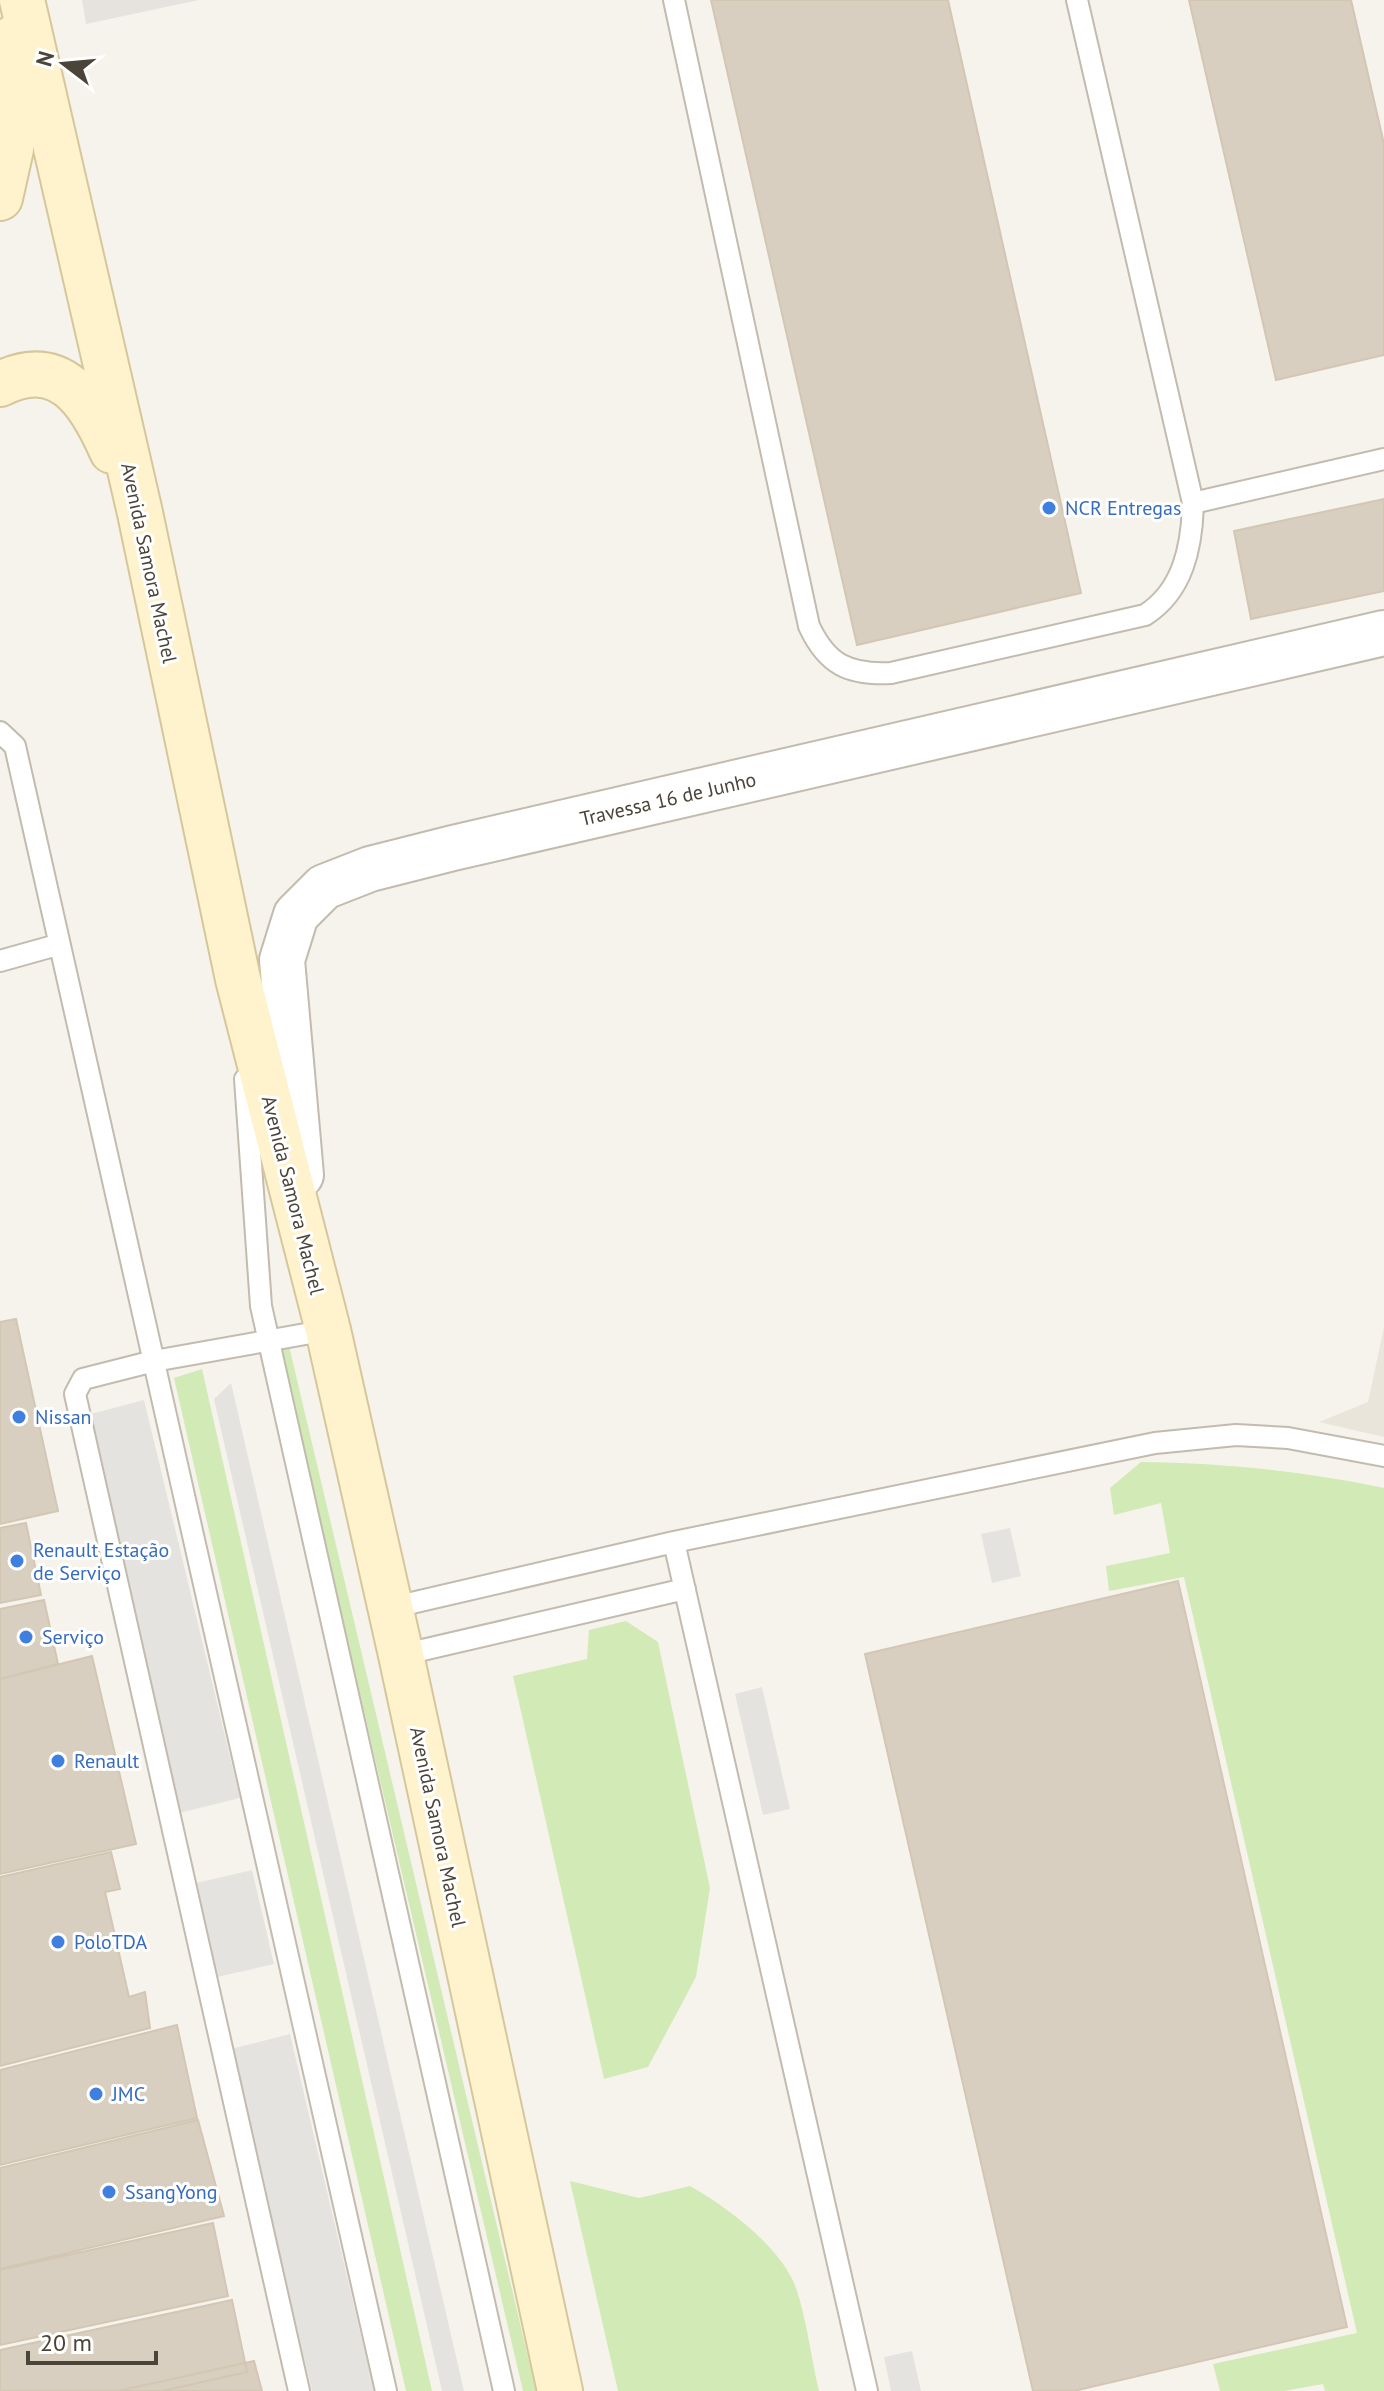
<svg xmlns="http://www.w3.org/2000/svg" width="1384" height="2391" font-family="'PT Sans',sans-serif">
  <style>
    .residential { fill: #eae5da }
    .industrial { fill: #e6e2dd }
    .green { fill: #d2eab5 }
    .parking { fill: #e5e3e0 }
    .building { fill: #d8cfc1; stroke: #d3c7b4; stroke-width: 2 }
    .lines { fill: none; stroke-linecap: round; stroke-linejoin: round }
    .service-casing { stroke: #c2bbae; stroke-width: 24 }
    .tertiary-casing { stroke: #c2bbae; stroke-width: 48 }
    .secondary-casing { stroke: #d6c79b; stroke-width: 48 }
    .service { stroke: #fff; stroke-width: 20 }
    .tertiary { stroke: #fff; stroke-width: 44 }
    .secondary { stroke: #fff3cd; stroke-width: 44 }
    .shop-dot { fill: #3f7fe0; stroke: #fff; stroke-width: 3 }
    .labels { text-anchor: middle; stroke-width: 6; stroke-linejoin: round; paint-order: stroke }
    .shop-label { font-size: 20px; fill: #366cbe; stroke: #fff; text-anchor: start }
    .street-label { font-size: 20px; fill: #4b4439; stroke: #fff }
  </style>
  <rect width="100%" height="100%" fill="#f6f3ec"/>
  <path class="residential" d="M1384,1327V1437L1319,1422L1368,1402Z"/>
  <path class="industrial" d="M82,0H199L86,24Z"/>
  <path class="green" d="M285,1329L536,2391H523L275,1331Z
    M202,1369L432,2391H406L174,1378Z
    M1141,1462C1224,1463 1303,1471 1384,1488V2391H1325L1323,2384L1284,2391H1220L1213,2364L1357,2333L1184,1577L1109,1591L1106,1566L1170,1553L1161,1503L1114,1515L1110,1488Z
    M626,1621L658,1642L710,1888L696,1977L648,2067L604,2079L513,1676L587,1659L589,1630Z
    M570,2181L639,2198L690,2186C726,2206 782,2248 796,2288C807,2320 811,2358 819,2391H618Z"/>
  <path class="parking" d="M231,1383L464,2391H442L214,1399Z
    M144,1400L240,1798L179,1813L83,1416Z
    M1010,1528L1021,1576L992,1583L981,1534Z
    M762,1687L790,1809L763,1815L735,1694Z
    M252,1870L274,1964L213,1978L192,1884Z
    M290,2034L374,2391H312L231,2049Z
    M912,2351L921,2391H891L884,2357Z"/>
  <path class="building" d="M711,0H948L1081,593L857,645Z
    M1189,0H1351L1384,144V355L1276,380Z
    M1384,499V591L1251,619L1234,531Z
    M16,1319L58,1511L0,1524V1322Z
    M26,1523L41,1595L0,1603V1528Z
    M1178,1581L1347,2327L1074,2391H1033L865,1654Z
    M44,1600L58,1664L0,1679V1609Z
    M92,1656L136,1844L0,1874V1679Z
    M111,1852L120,1889L105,1892L129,1997L145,1992L150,2028L0,2066V1877Z
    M177,2025L197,2118L0,2165V2070Z
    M198,2120L224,2216L0,2269V2168Z
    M213,2223L228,2296L0,2345V2270Z
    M232,2300L247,2372L162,2391H0V2350Z
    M254,2361L262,2391H118Z"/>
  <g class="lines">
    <g class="service-casing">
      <path id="service" d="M674,0L809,626C827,665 849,675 891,673L1145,615C1183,591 1192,547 1193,503L1077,0
        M1193,503L1384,459
        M0,732L15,746L386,2391
        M0,961L57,945
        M245,1079L261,1306L504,2391
        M674,1542L867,2391
        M390,1608L674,1542L1155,1443L1236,1435L1288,1438L1384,1456
        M401,1655L685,1589
        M299,2391L75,1394L83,1379L154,1361L328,1330"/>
    </g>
    <g class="tertiary-casing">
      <path id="tertiary" d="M301,1175L282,960L296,915L324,887L370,869L453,848L1384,633"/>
    </g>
    <g class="secondary-casing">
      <path id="secondary" d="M22,0L140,513L238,979L328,1330L401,1655L560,2391
        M0,198L11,149L13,38
        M0,384C61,354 90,401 112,451"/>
    </g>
    <use href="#service" class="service"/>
    <use href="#tertiary" class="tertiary"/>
    <use href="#secondary" class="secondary"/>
  </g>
  <g class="shop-dot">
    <circle cx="1049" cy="508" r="8"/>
    <circle cx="19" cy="1417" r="8"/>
    <circle cx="17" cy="1561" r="8"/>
    <circle cx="26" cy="1637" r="8"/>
    <circle cx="58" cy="1761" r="8"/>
    <circle cx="58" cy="1942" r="8"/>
    <circle cx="96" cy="2094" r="8"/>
    <circle cx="109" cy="2192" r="8"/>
  </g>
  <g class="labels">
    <g class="shop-label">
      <text x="1065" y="515">NCR Entregas</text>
      <text x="35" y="1424">Nissan</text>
      <text x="33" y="1557">Renault Estação<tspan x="33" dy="23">de Serviço</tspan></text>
      <text x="42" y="1644">Serviço</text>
      <text x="74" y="1768">Renault</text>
      <text x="74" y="1949">PoloTDA</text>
      <text x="112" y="2101">JMC</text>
      <text x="125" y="2199">SsangYong</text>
    </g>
    <g class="street-label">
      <text transform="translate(149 563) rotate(78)" y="7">Avenida Samora Machel</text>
      <text transform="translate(668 799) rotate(-13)" y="7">Travessa 16 de Junho</text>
      <text transform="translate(293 1195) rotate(76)" y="7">Avenida Samora Machel</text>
      <text transform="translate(438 1827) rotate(78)" y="7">Avenida Samora Machel</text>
    </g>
  </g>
  <g transform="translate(64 64) rotate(286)" stroke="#ffffff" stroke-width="6" paint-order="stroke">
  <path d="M0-6L14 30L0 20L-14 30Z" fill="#4b4439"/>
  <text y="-12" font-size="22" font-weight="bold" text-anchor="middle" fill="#4b4439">N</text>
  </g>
  <path d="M28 2351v12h128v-12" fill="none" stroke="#4b4439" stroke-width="4"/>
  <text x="40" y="2351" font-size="24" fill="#4b4439" stroke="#ffffff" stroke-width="6" paint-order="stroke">20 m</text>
</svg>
